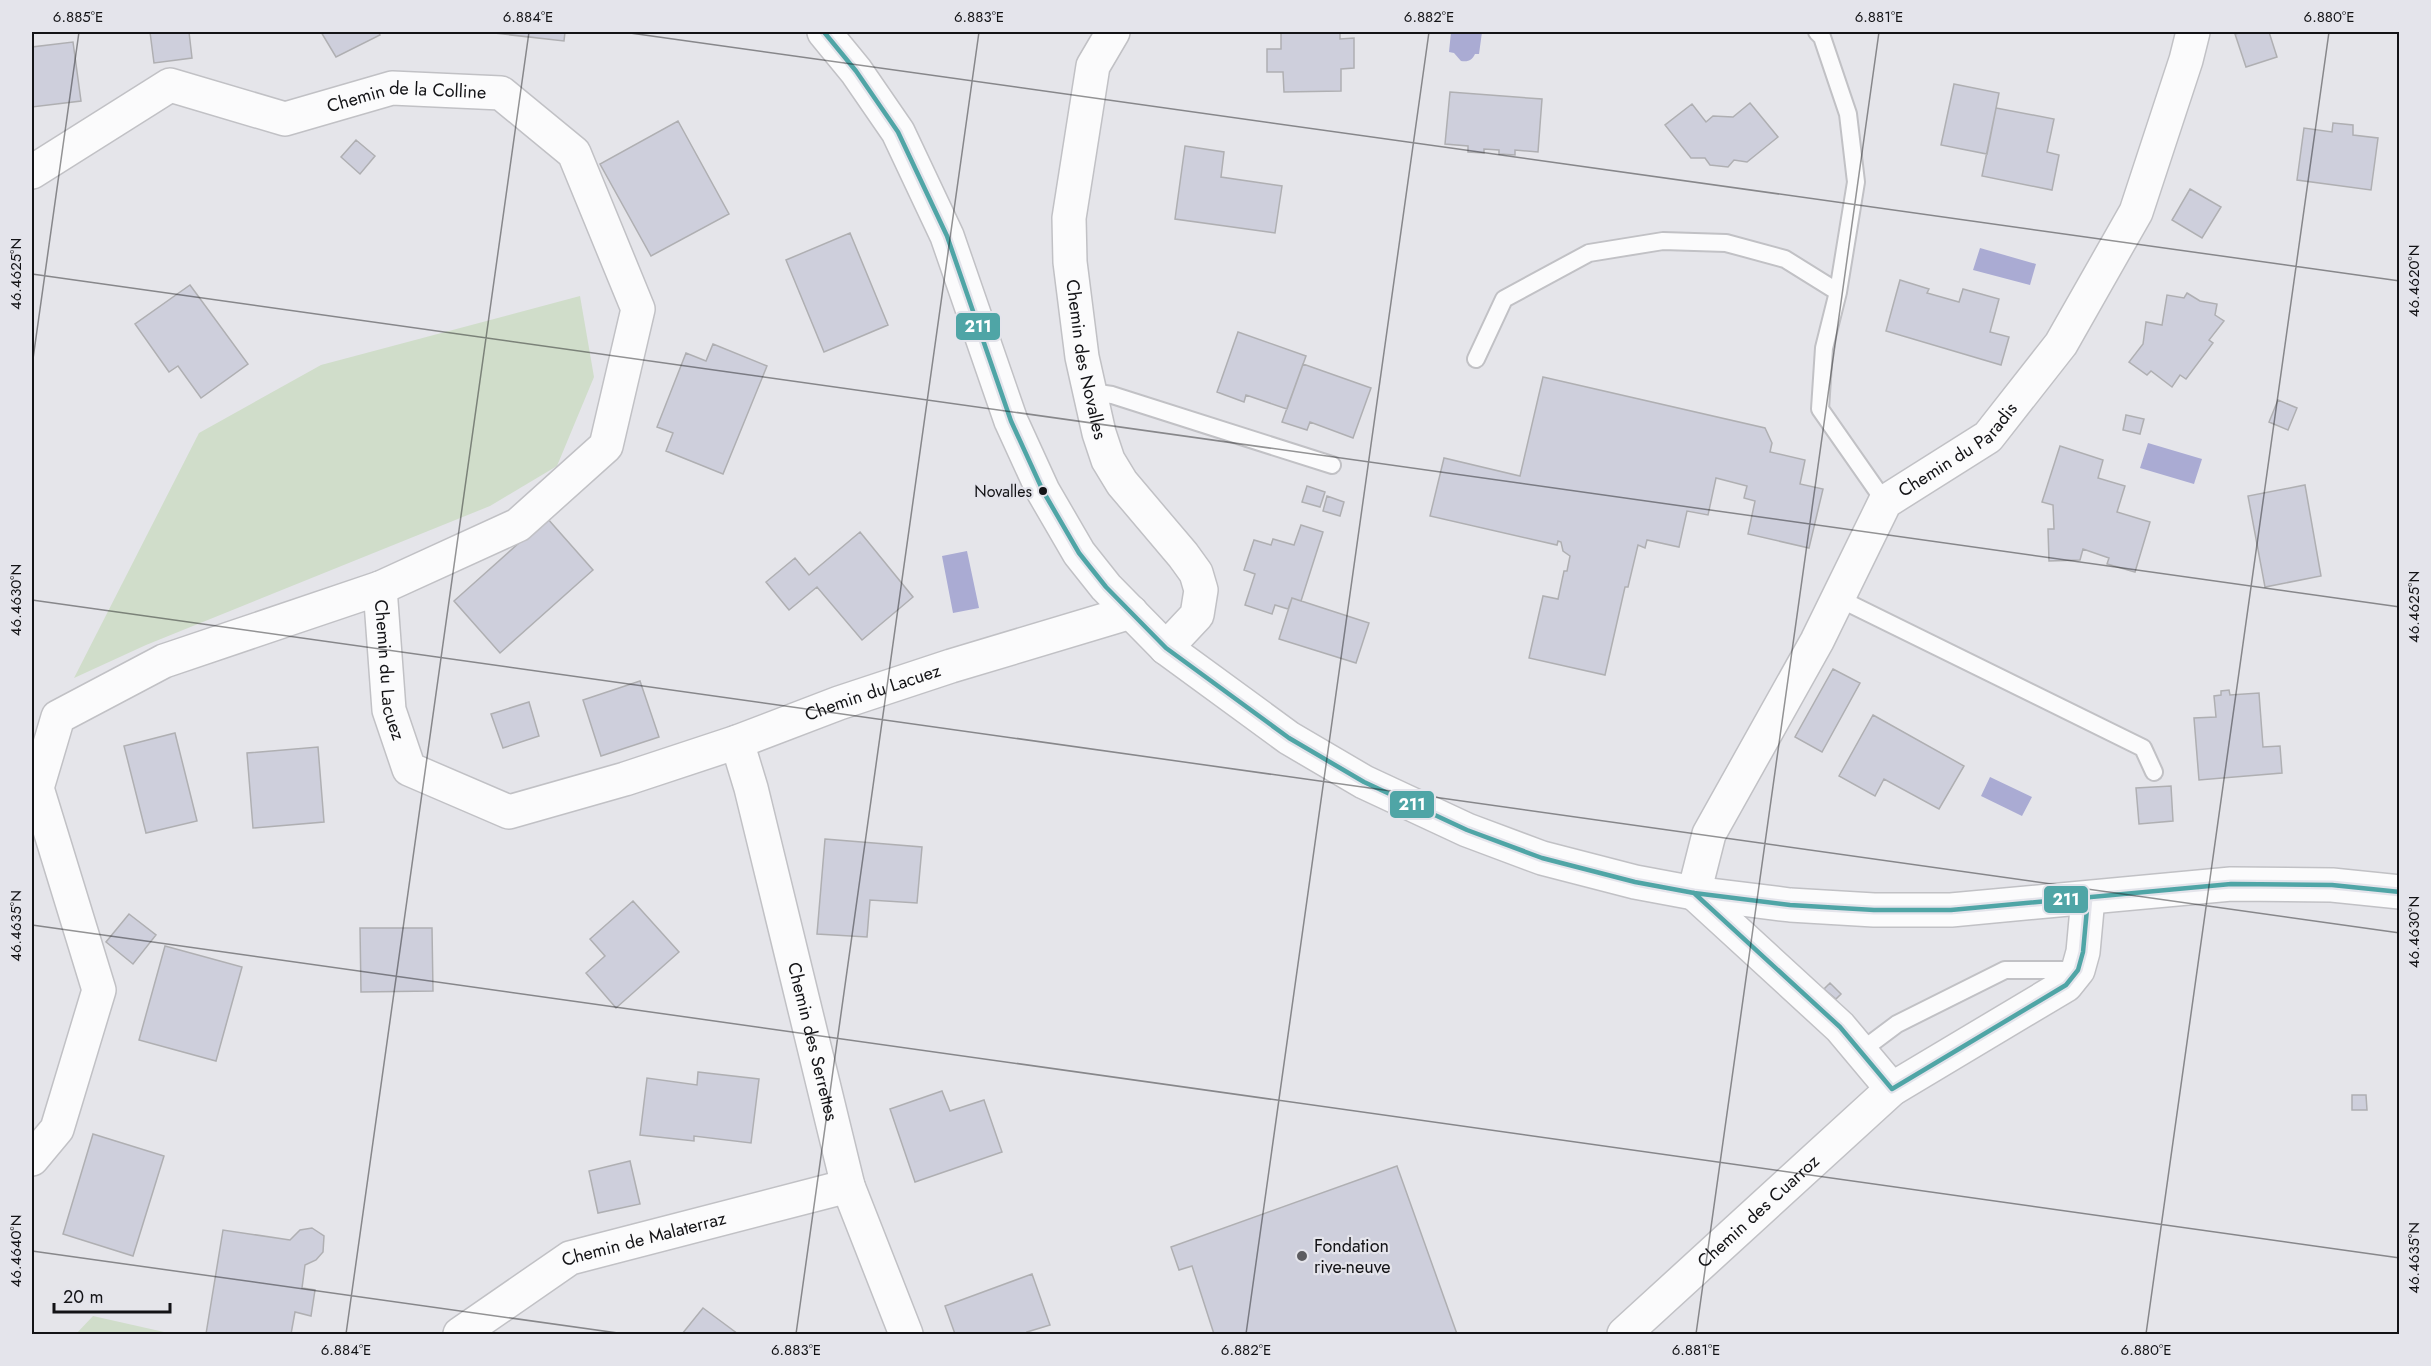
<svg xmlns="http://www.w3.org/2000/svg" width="2431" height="1366" font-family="Jost,sans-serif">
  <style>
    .green { fill: #d0ddca }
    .water { fill: #aaabd3 }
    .building { fill: #cecfdc; stroke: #afafb2; stroke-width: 1.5 }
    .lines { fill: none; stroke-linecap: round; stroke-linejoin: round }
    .lane-casing { stroke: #c1c1c5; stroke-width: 20 }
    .street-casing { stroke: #c1c1c5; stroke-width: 36 }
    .secondary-casing { stroke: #c1c1c5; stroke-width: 36 }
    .lane { stroke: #fbfbfc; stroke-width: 16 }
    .street { stroke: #fbfbfc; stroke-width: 33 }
    .secondary { stroke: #fbfbfc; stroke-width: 33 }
    .bus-1-casing { stroke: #e4e4eb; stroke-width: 9 }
    .bus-1 { stroke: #4fa5a6; stroke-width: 4.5 }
    .ticks { fill: none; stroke: #131316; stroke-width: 1.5; stroke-opacity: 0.45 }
    .bus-dot { fill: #131316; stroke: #e4e4eb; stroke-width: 2 }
    .poi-dot { fill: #5c5c60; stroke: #e4e4eb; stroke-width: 2 }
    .labels { text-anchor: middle; stroke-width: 4.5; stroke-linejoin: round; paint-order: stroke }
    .bus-label { font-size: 16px; fill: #131316; stroke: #e4e4eb; text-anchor: end }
    .street-label { font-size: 18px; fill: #131316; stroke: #e4e4eb }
    .poi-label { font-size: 18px; fill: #131316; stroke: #e4e4eb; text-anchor: start }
    .line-badge { stroke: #e4e4eb; stroke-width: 2 }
    .badge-label { font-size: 16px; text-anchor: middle; font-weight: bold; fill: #fff }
    .neatline { fill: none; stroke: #131316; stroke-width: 2 }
    .ticks-label { font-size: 15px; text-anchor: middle; fill: #131316 }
  </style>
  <rect width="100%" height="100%" fill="#e5e5ea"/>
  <path class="green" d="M580,296L594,377L557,466L490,506L146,645L74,678L199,433L321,365Z
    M93,1316L173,1334H76Z"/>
  <path class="water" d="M1451,32H1482L1479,54H1475C1472,60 1469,62 1461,61L1454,53L1449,52Z
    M1980,248L2036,264L2030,285L1973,270Z
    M2148,443L2202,459L2194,484L2140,468Z
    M967,551L979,608L953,613L942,556Z
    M1990,777L2032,797L2022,816L1981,796Z"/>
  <path class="building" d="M150,32H189L192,58L154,63Z
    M321,32H378L380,35L336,57Z
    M485,32H565L564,41Z
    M1281,32H1340V39L1354,38V68L1341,69V91L1284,92L1283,72H1267V49H1281Z
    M2243,32H2269L2277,57L2246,67L2235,34Z
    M73,42L81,101L32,107V47Z
    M1954,84L1999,93L1987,154L1941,145Z
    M1450,92L1542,99L1538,152L1515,150V155L1499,154V150L1484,149V153L1468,152V146L1445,144Z
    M1750,103L1778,137L1747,162L1734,160L1728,167L1710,165L1705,158H1691L1665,125L1692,104L1706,122L1713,116L1733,117Z
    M1996,108L2054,119L2047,152L2059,155L2052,190L1982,176Z
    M678,121L729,214L651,256L600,164Z
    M2333,123L2353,125V135L2378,138L2371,190L2297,180L2304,128L2332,132Z
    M356,140L375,156L360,174L341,157Z
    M1185,146L1224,152L1221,177L1282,186L1275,233L1175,219Z
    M2190,189L2221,207L2202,238L2172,220Z
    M850,233L888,325L824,352L786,260Z
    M1900,280L1929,289L1927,293L1959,302L1963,289L1999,299L1990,332L2009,337L2001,365L1886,331Z
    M190,285L248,364L201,398L178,366L169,372L135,324Z
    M2187,293L2200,301L2217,304L2215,315L2224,321L2209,340L2213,343L2186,379L2180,375L2172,387L2151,371L2147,375L2129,362L2143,344L2146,322L2162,325L2167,295L2184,298Z
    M1238,332L1306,356L1287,409L1246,395L1244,402L1217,392Z
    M713,344L767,366L723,474L666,451L673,433L657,427L686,353L706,361Z
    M1303,364L1371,388L1353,438L1310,422L1307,430L1282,422Z
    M1543,377L1765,428L1772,443L1770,452L1805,460L1800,484L1823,489L1809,548L1748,534L1755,501L1744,498L1747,486L1716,478L1708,515L1687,511L1679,547L1647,540L1645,548L1638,545L1628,587H1625L1605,675L1529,658L1543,596L1558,599L1564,571H1567L1570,556L1563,551L1561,542L1558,541L1557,545L1430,516L1444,458L1520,476Z
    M2278,400L2297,408L2288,430L2269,422Z
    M2126,415L2144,419L2140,434L2123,430Z
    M2060,446L2103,460L2098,478L2125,486L2117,512L2150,522L2135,572L2107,564L2109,558L2083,549L2080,560L2049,561L2048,529H2054L2053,505L2042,502Z
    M2305,485L2321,576L2265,587L2248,496Z
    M1307,486L1325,492L1320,507L1302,502Z
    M1327,496L1344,502L1340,516L1323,511Z
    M547,518L593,570L500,653L454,601Z
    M1301,525L1323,532L1301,601L1292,598L1288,609L1275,605L1272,614L1245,605L1255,574L1244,570L1254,540L1271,545L1273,539L1294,545Z
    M860,532L913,597L862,640L817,587L789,610L766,582L795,558L809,575Z
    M1292,598L1369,623L1356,663L1279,639Z
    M1833,669L1860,683L1822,752L1795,737Z
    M640,681L659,737L601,756L583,700Z
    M2229,690L2230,695L2259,693L2263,747L2280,746L2282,773L2199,780L2194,718L2216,717L2214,696L2221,695V691Z
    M529,702L539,736L503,748L491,714Z
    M1873,715L1964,766L1939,809L1884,779L1875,796L1839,776Z
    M175,733L197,821L146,833L124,746Z
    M318,747L324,822L253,828L247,753Z
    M2171,786L2173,821L2139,824L2136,788Z
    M825,839L922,847L917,903L870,900L867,937L817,934Z
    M633,901L679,952L616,1008L586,973L605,956L590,939Z
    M129,914L156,935L133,964L106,942Z
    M360,928H432L433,991L361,992Z
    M165,946L242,967L216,1061L139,1040Z
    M1830,983L1841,994L1836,999L1824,989Z
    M698,1072L759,1079L751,1143L694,1136V1141L640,1135L647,1078L697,1085Z
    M942,1091L950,1111L984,1100L1002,1152L915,1182L890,1109Z
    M2352,1095H2366L2367,1110H2352Z
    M93,1134L164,1156L133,1256L63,1234Z
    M630,1161L640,1204L598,1213L589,1171Z
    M1397,1166L1457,1334H1214L1192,1266L1179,1270L1171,1247Z
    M312,1228L324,1236L323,1252L316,1260L305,1265L302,1288L315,1290L311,1316L295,1312L291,1334H206L223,1230L290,1240L300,1230Z
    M1032,1274L1050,1325L1027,1332L1028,1334H955L945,1306Z
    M703,1308L738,1334H682Z"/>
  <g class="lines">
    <g class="lane-casing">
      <path id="lane" d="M1817,32L1822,37L1848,114L1856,182L1838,292L1824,348L1820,409L1885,502
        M1476,359L1504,299L1589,253L1663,241L1726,243L1785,259L1838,292
        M1091,392L1112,395L1332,465
        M1838,598L2143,748L2154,772
        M1861,1051L1897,1024L2005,970H2078"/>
    </g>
    <g class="street-casing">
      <g id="street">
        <path id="s1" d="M1113,32L1093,66L1069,218L1070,262L1082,357L1099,433L1108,460L1122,483L1183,555L1196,573L1201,590L1197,615L1166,648"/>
        <path id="s2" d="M32,172L170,85L285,119L392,88L501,93L574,153L638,309L606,446L518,525L380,588"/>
        <path id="s3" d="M737,742L751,788L848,1186L906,1334"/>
        <path id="s4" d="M1892,1089L1840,1027L1694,893L1709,834L1817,641L1885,502L1988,437L2061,344L2136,212L2186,60L2193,32"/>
        <path id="s5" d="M32,1159L57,1129L99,990L37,788L58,717L164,661L380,588L389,710L409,769L509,812L625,779L737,742L839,703L951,666L1131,612"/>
        <path id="s6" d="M460,1334L570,1258L848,1186"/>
        <path id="s7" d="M1624,1334L1892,1089L2066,985L2078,970L2083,952L2088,898"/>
      </g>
    </g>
    <g class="secondary-casing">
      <path id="secondary" d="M824,32L856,71L898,132L947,236L1011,421L1043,491L1079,553L1106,587L1166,648L1289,738L1364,782L1467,830L1542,858L1635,882L1694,893L1790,905L1874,910H1951L2231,884L2332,885L2400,892"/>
    </g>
    <use href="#lane" class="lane"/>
    <use href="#street" class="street"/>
    <use href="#secondary" class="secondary"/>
    <g class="bus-1-casing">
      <path id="bus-1" d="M824,32L856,71L898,132L947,236L1011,421L1043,491L1079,553L1106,587L1166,648L1289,738L1364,782L1467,830L1542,858L1635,882L1694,893L1790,905L1874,910H1951L2231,884L2332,885L2400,892
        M1694,893L1840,1027L1892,1089L2066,985L2078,970L2083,952L2088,898"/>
    </g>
    <use href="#bus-1" class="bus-1"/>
  </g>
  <path class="ticks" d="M623,32L2400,281M32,274L2400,607M32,366L79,32M32,600L2400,933M32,925L2400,1258M32,1251L625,1334M346,1334L529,32M796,1334L979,32M1246,1334L1429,32M1696,1334L1879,32M2146,1334L2329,32"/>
  <circle class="bus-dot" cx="1043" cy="491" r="5"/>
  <circle class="poi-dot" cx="1302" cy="1256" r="6"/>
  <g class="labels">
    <g class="bus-label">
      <text x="1032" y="497">Novalles</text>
    </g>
    <g class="street-label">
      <text dy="6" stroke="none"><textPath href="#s2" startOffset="408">Chemin de la Colline</textPath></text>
      <text dy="6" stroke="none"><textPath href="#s1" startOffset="336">Chemin des Novalles</textPath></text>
      <text dy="6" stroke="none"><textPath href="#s4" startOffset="806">Chemin du Paradis</textPath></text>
      <text dy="6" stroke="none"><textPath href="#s5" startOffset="900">Chemin du Lacuez</textPath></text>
      <text dy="6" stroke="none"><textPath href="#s5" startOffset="1494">Chemin du Lacuez</textPath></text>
      <text dy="6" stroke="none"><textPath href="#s3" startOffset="309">Chemin des Serrettes</textPath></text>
      <text dy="6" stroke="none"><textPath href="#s7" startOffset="182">Chemin des Cuarroz</textPath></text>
      <text dy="6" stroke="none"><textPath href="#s6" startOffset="210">Chemin de Malaterraz</textPath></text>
    </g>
    <g class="poi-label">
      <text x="1314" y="1252">Fondation<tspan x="1314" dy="21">rive-neuve</tspan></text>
    </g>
  </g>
  <g class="line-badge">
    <rect x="955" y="312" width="46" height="29" rx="6" fill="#4fa5a6"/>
    <rect x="1389" y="790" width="46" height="29" rx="6" fill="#4fa5a6"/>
    <rect x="2043" y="885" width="46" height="29" rx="6" fill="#4fa5a6"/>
  </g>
  <g class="badge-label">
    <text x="978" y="332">211</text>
    <text x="1412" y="810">211</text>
    <text x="2066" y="905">211</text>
  </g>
  <rect width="2431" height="1366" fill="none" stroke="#e4e4eb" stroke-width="66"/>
  <path d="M54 1303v9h116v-9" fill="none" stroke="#131316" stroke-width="3"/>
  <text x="63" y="1303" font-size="18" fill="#131316" stroke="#e4e4eb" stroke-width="4.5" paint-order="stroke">20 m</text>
  <rect x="33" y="33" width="2365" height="1300" class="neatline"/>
  <g class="ticks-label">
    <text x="78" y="22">6.885°E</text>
    <text x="528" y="22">6.884°E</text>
    <text x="979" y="22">6.883°E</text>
    <text x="1429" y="22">6.882°E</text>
    <text x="1879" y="22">6.881°E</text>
    <text x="2329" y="22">6.880°E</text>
    <text transform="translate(16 274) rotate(-90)" y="5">46.4625°N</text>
    <text transform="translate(2414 281) rotate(-90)" y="5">46.4620°N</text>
    <text transform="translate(16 600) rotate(-90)" y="5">46.4630°N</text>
    <text transform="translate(2414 607) rotate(-90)" y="5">46.4625°N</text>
    <text transform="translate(16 926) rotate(-90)" y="5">46.4635°N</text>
    <text transform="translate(2414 932) rotate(-90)" y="5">46.4630°N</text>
    <text transform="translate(16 1251) rotate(-90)" y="5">46.4640°N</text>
    <text transform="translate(2414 1258) rotate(-90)" y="5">46.4635°N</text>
    <text x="346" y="1355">6.884°E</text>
    <text x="796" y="1355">6.883°E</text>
    <text x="1246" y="1355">6.882°E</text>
    <text x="1696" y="1355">6.881°E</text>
    <text x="2146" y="1355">6.880°E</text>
  </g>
</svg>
